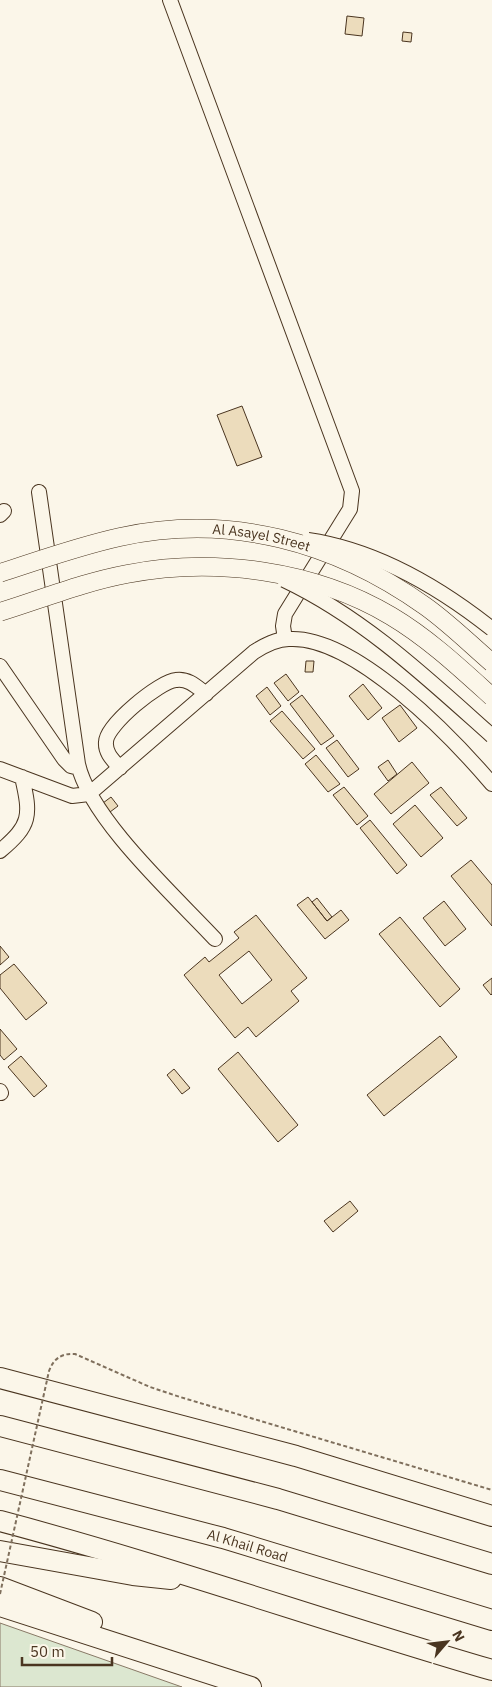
<svg xmlns="http://www.w3.org/2000/svg" width="492" height="1687" font-family="'IBM Plex Sans',sans-serif">
  <style>
    .green { fill: #dce7d0; stroke: #887966 }
    .building { fill: #ecdcbc; stroke: #4a3520; fill-rule: evenodd }
    .lines { fill: none; stroke-linecap: round; stroke-linejoin: round }
    .minor-casing { stroke: #4a3520; stroke-width: 16 }
    .highway-casing { stroke: #4a3520; stroke-width: 22 }
    .minor { stroke: #fbf6e9; stroke-width: 14 }
    .highway { stroke: #fbf6e9; stroke-width: 20 }
    .minor-bridge-casing { stroke: #4a3520; stroke-width: 16; stroke-linecap: butt }
    .major-bridge-casing { stroke: #4a3520; stroke-width: 19; stroke-linecap: butt }
    .path-bridge { stroke: #7f6f5c; stroke-width: 2; stroke-dasharray: 4 2.5; stroke-linecap: butt }
    .minor-bridge { stroke: #fbf6e9; stroke-width: 14 }
    .major-bridge { stroke: #fbf6e9; stroke-width: 18 }
    .labels { text-anchor: middle; stroke-width: 4; stroke-linejoin: round; paint-order: stroke }
    .street-label { font-size: 14px; fill: #4a3520; stroke: #fbf6e9 }
  </style>
  <rect width="100%" height="100%" fill="#fbf6e9"/>
  <path class="green" d="M0,1623L182,1687H0Z"/>
  <path class="building" d="M347,16L364,18L362,36L345,34Z
    M403,32L412,33L411,42L402,41Z
    M242,406L262,457L237,466L217,415Z
    M306,661H314L313,672H305Z
    M286,674L299,692L288,701L274,683Z
    M363,684L382,708L368,720L349,696Z
    M267,687L281,706L270,715L256,696Z
    M302,695L334,736L321,745L290,704Z
    M400,705L417,728L399,742L382,718Z
    M282,711L315,749L303,759L270,721Z
    M337,740L359,769L348,777L326,748Z
    M316,755L340,784L328,792L305,764Z
    M388,760L397,774L388,781L378,767Z
    M412,762L429,783L391,814L374,794Z
    M344,787L368,816L357,825L333,795Z
    M441,787L467,818L457,826L430,795Z
    M111,797L118,806L110,812L103,803Z
    M415,805L443,838L421,857L393,824Z
    M370,820L407,865L397,874L360,828Z
    M471,860L492,885V926L451,876Z
    M308,897L327,921L341,910L349,920L325,939L297,905Z
    M317,898L332,917L327,921L312,902Z
    M444,901L466,929L445,946L423,918Z
    M256,915L307,978L291,991L299,1001L256,1037L248,1027L235,1038L184,975L205,957L209,962L239,938L234,932ZM249,951L272,980L242,1004L219,975Z
    M400,917L460,989L440,1007L379,934Z
    M0,946L9,957L0,965Z
    M14,964L47,1003L26,1020L0,988V975Z
    M492,978V994L491,995L483,985Z
    M0,1029L17,1049L4,1060L0,1055Z
    M440,1036L457,1057L384,1116L367,1095Z
    M238,1052L298,1125L278,1142L218,1069Z
    M21,1056L47,1086L34,1097L8,1067Z
    M174,1069L190,1088L182,1094L167,1075Z
    M350,1201L358,1211L333,1232L324,1221Z"/>
  <g class="lines">
    <g class="minor-casing">
      <path id="minor" d="M170,0L352,491L350,509L345,517L285,614L283,626L285,639
        M39,492L78,764C90,819 176,897 215,939
        M0,515L4,511
        M0,666L64,759L71,766L79,768
        M120,768C113,760 105,753 106,742C106,725 160,681 176,680C188,678 197,687 206,694
        M0,769L72,796L89,794L254,652C265,645 276,639 289,639C354,635 452,737 492,784
        M0,851C31,825 31,816 22,777
        M0,1091L1,1093"/>
    </g>
    <g class="highway-casing">
      <g id="highway">
        <path d="M0,1378L296,1456L492,1516"/>
        <path d="M0,1426L278,1499L492,1564"/>
        <path id="s1" d="M0,1480L223,1538L492,1620"/>
        <path d="M0,1521C166,1565 327,1622 492,1670"/>
        <path d="M0,1551L133,1575L171,1579"/>
        <path d="M0,1587L92,1622"/>
        <path d="M0,1606L251,1687"/>
      </g>
    </g>
    <use href="#minor" class="minor"/>
    <use href="#highway" class="highway"/>
    <g class="minor-bridge-casing">
      <path id="minor-bridge" d="M308,540C376,550 439,587 492,629
        M284,580C364,618 427,678 492,736"/>
    </g>
    <g class="major-bridge-casing">
      <g id="major-bridge">
        <path id="s2" d="M0,573C40,560 79,546 120,537C230,513 335,542 425,606C449,623 470,644 492,663"/>
        <path d="M0,612C42,599 84,582 127,574C214,557 314,570 391,616C428,638 460,668 492,697"/>
      </g>
    </g>
    <path class="path-bridge" d="M0,1594L49,1371C54,1358 62,1353 75,1354L150,1387L180,1397L492,1490"/>
    <use href="#minor-bridge" class="minor-bridge"/>
    <use href="#major-bridge" class="major-bridge"/>
  </g>
  <g class="labels">
    <g class="street-label">
      <text dy="5" stroke="none"><textPath href="#s2" startOffset="268">Al Asayel Street</textPath></text>
      <text dy="5" stroke="none"><textPath href="#s1" startOffset="256">Al Khail Road</textPath></text>
    </g>
  </g>
  <g transform="translate(447 1642) rotate(62)" stroke="#fbf6e9" stroke-width="4" paint-order="stroke">
  <path d="M0-4L9 19L0 12L-9 19Z" fill="#4a3520"/>
  <text y="-8" font-size="14" font-weight="bold" text-anchor="middle" fill="#4a3520">N</text>
  </g>
  <path d="M22 1657v8h90v-8" fill="none" stroke="#4a3520" stroke-width="2.5"/>
  <text x="30" y="1657" font-size="15" fill="#4a3520" stroke="#fbf6e9" stroke-width="4" paint-order="stroke">50 m</text>
</svg>
